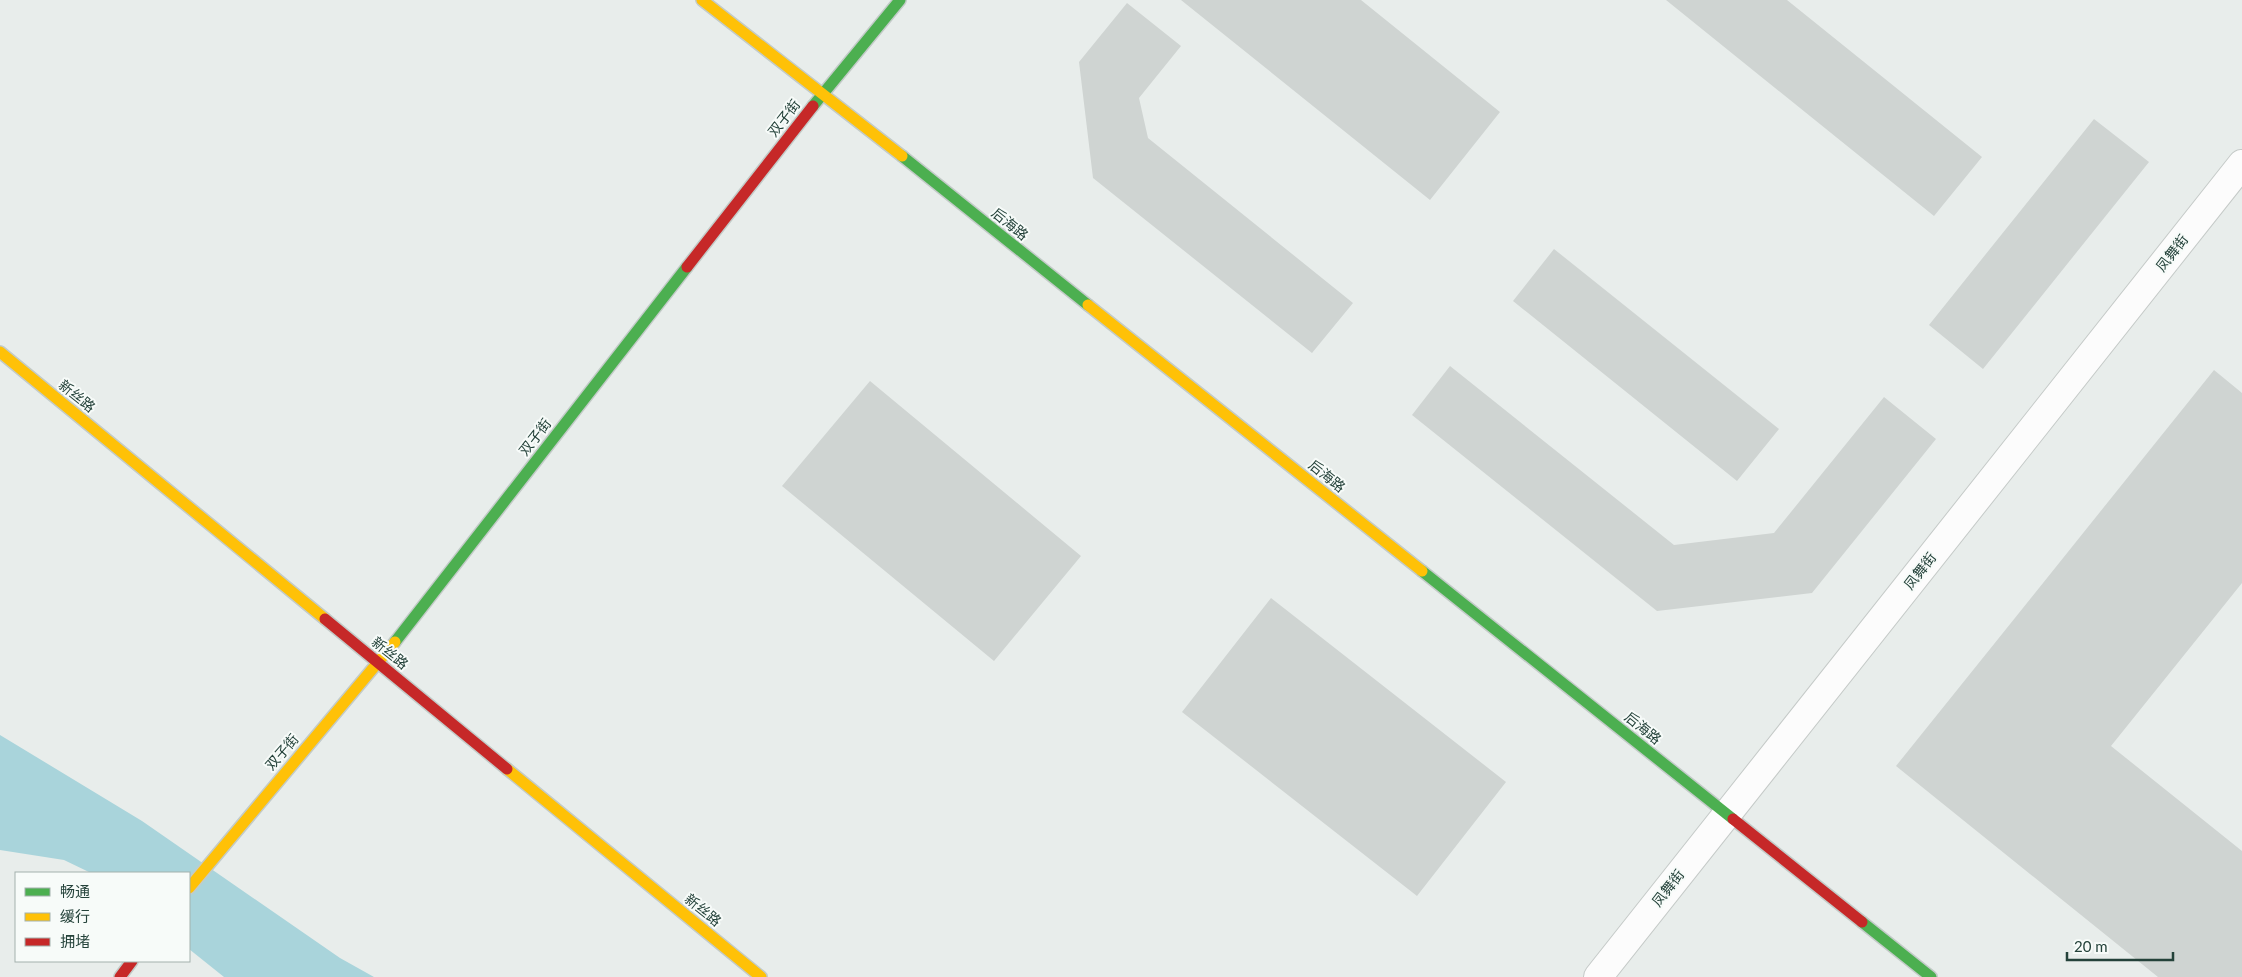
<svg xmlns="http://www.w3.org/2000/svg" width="2242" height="977" font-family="Lato,'Noto Sans SC',sans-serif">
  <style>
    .water { fill: #a9d4db }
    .building { fill: #cfd4d2 }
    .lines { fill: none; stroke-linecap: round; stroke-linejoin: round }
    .street-casing { stroke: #c5cac8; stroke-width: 30 }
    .fast-casing { stroke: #c3cbc8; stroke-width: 14 }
    .slow-casing { stroke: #c3cbc8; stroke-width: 14 }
    .jam-casing { stroke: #c3cbc8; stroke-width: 14 }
    .street { stroke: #fcfcfc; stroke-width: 28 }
    .fast { stroke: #4caf50; stroke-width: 11 }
    .slow { stroke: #ffc107; stroke-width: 11 }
    .jam { stroke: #c62828; stroke-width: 11 }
    .labels { text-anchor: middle; stroke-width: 4; stroke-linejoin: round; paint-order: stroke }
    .street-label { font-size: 14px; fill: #24423a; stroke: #f7fbf9 }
  </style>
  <rect width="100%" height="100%" fill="#e8edeb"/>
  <path class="water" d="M0,735L142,821L340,958L374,977H224L189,949V873H91L64,860L0,850Z"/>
  <path class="building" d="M1181,0H1361L1500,112L1430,200Z
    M1666,0H1787L1982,157L1934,216Z
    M1127,3L1181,46L1139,98L1148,138L1353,303L1312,353L1093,178L1079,62Z
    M2094,119L2149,162L1983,369L1929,325Z
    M1554,249L1779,429L1737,481L1513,301Z
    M1450,366L1674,545L1774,533L1884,397L1936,439L1812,593L1657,611L1412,415Z
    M2214,370L2242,393V583L2111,746L2242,851V977H2158L1896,766Z
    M870,381L1081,556L994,661L782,486Z
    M1271,598L1506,782L1417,896L1182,712Z"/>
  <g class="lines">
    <g class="street-casing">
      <path id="street" d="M1598,977L2242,164"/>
    </g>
    <g class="fast-casing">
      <path id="fast" d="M813,106L900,0
        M902,156L1088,305
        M1422,571L1733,819
        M395,642L687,267
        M1862,922L1931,977"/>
    </g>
    <g class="slow-casing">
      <path id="slow" d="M702,0L902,156
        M1088,305L1422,571
        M0,352L325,619
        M507,769L761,977
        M189,888L395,642"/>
    </g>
    <g class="jam-casing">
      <path id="jam" d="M687,267L813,106
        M325,619L507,769
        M1733,819L1862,922
        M120,977L132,961"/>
    </g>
    <use href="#street" class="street"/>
    <use href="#fast" class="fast"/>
    <use href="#slow" class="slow"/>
    <use href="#jam" class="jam"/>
  </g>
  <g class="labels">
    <g class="street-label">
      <text transform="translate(784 118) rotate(-52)" y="5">双子街</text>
      <text transform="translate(1010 224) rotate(39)" y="5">后海路</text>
      <text transform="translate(2172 253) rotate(-52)" y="5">凤舞街</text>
      <text transform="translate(77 396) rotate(39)" y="5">新丝路</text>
      <text transform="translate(535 437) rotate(-52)" y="5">双子街</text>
      <text transform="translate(1327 476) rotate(39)" y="5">后海路</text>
      <text transform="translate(1920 571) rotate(-52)" y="5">凤舞街</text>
      <text transform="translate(390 653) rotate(39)" y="5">新丝路</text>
      <text transform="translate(1643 728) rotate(39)" y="5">后海路</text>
      <text transform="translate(282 752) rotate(-49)" y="5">双子街</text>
      <text transform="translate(1668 888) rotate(-52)" y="5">凤舞街</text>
      <text transform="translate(703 910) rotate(39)" y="5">新丝路</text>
    </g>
  </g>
  <rect x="15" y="872" width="175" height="90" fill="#f7fbf9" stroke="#a3b1ad"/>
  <rect x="25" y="888" width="25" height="8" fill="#4caf50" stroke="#a3b1ad"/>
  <text x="60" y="897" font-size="15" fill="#24423a">畅通</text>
  <rect x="25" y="913" width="25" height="8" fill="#ffc107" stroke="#a3b1ad"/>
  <text x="60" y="922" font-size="15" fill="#24423a">缓行</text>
  <rect x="25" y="938" width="25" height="8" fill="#c62828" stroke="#a3b1ad"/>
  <text x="60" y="947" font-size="15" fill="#24423a">拥堵</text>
  <path d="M2067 952v8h106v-8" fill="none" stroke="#24423a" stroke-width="2.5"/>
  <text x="2074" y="952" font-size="15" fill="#24423a" stroke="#f7fbf9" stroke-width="4" paint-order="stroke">20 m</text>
</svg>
